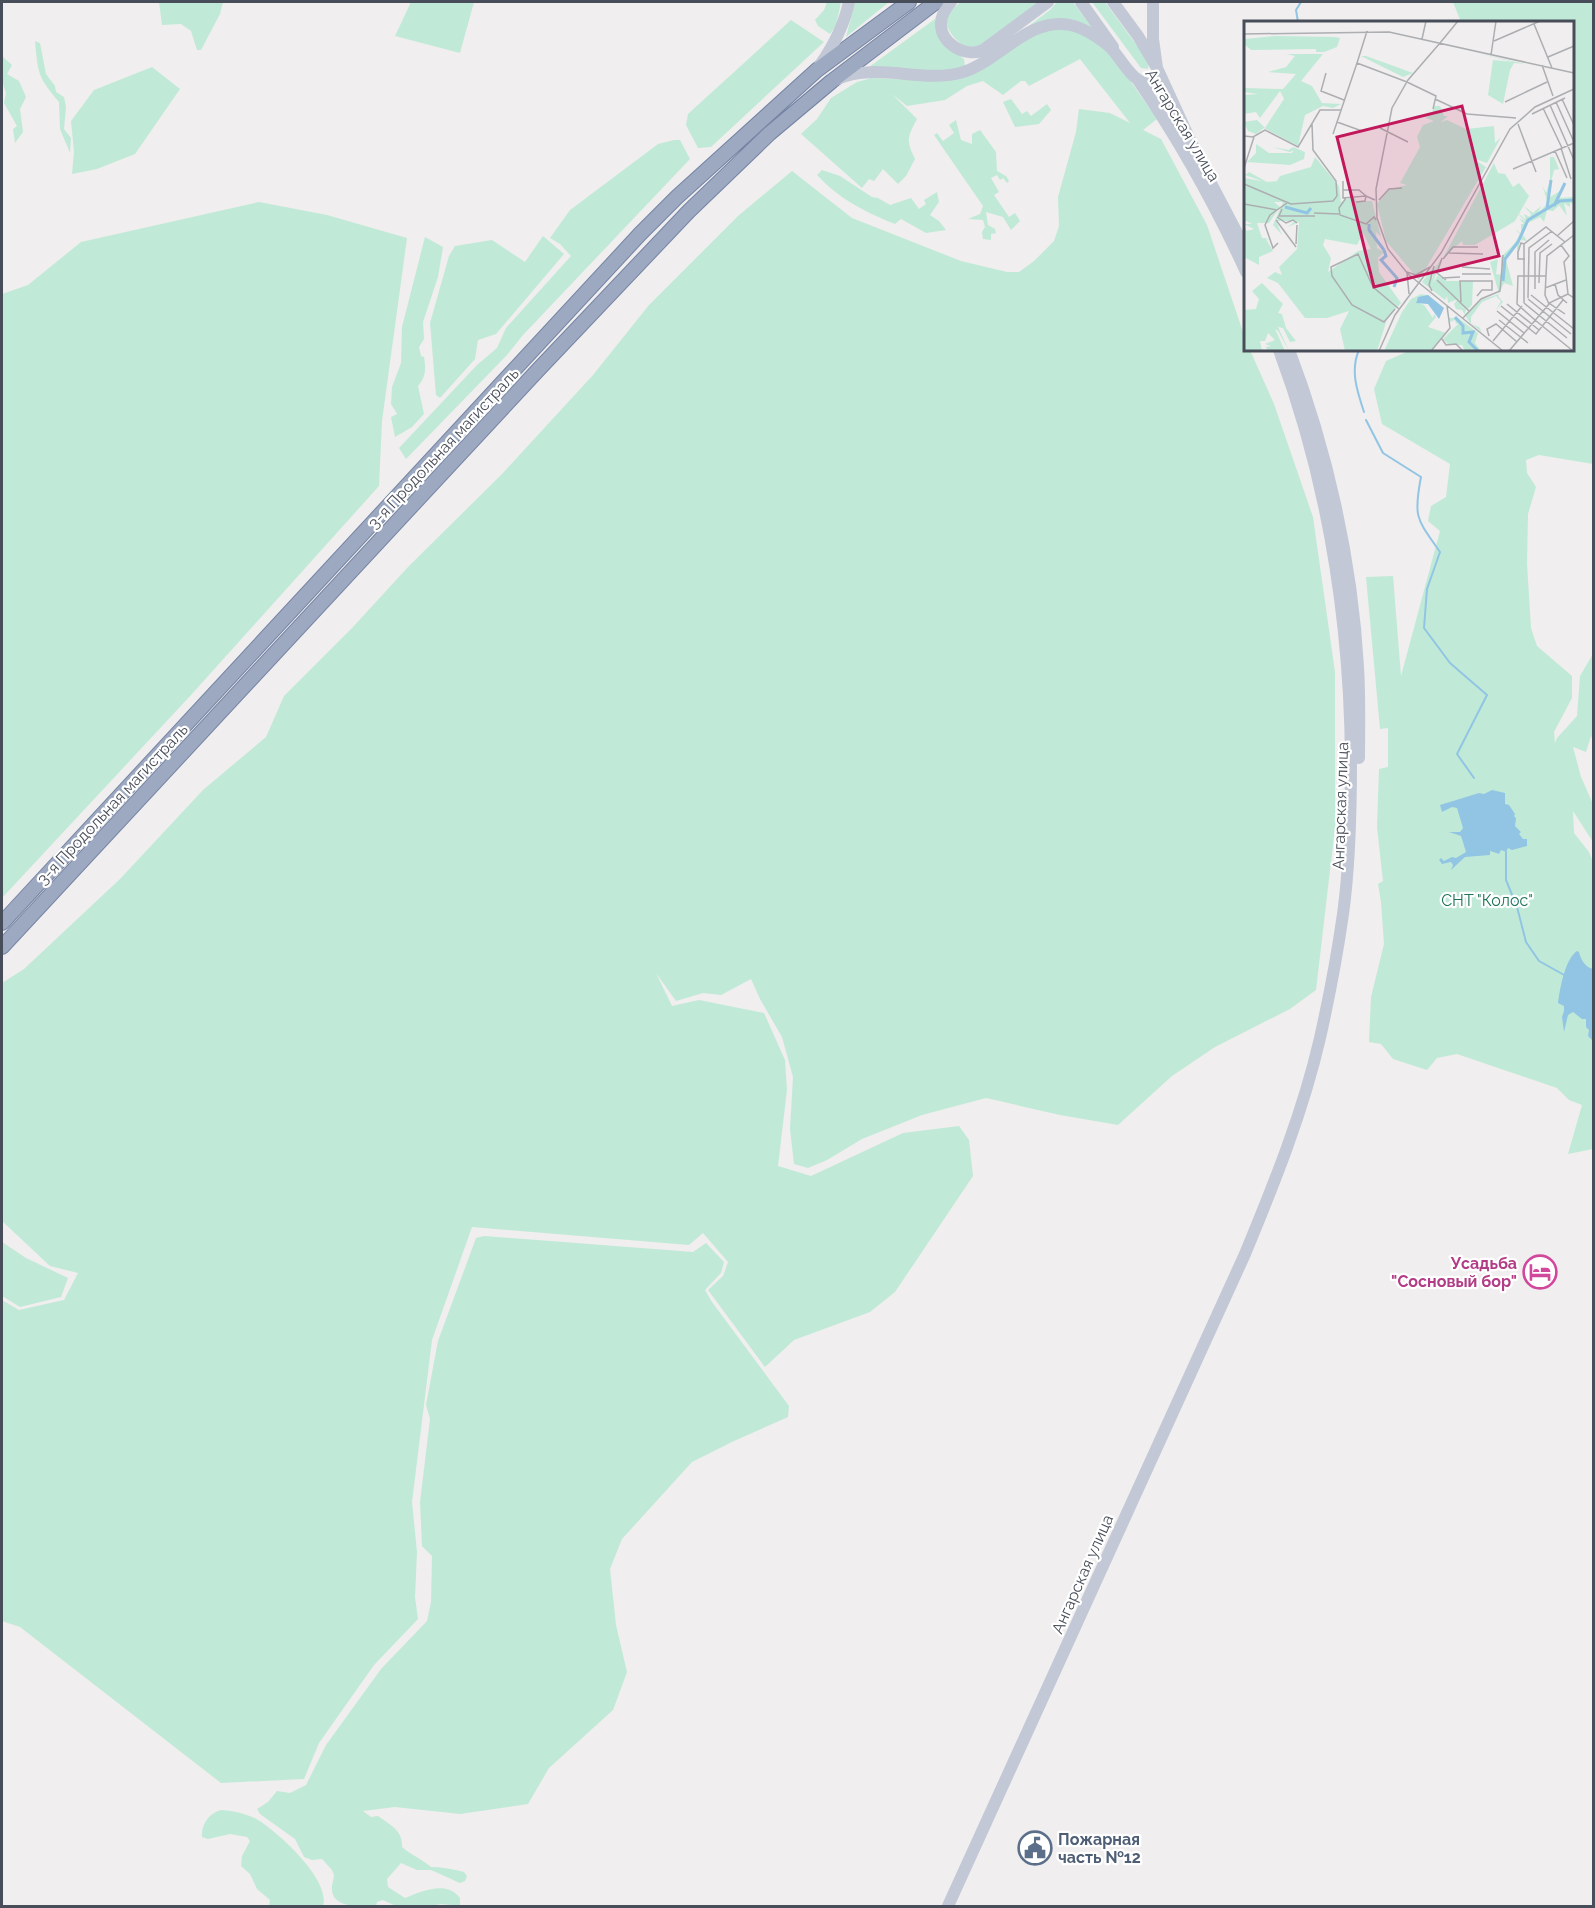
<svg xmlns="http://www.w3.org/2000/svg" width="1595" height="1908" font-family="Raleway,sans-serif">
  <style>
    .green { fill: #c0ead7 }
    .water { fill: #91c5e3 }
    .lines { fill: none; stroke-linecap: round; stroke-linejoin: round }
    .stream { stroke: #91c5e3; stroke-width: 2 }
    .trunk-casing { stroke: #7584a4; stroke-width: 16 }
    .secondary { stroke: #c2c8d5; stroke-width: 12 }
    .trunk { stroke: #9da9c1; stroke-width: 14 }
    .labels { text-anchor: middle; stroke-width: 4.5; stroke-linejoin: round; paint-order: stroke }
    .street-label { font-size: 16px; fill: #484e59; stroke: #fff }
    .park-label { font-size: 16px; fill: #1f7458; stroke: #fff }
    .hotel-label { font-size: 16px; font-weight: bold; fill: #b23c85; stroke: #fff; text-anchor: end }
    .service-label { font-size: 16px; font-weight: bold; fill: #4e5e75; stroke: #fff; text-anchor: start }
    .inset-river { fill: none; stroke: #91c5e3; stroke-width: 3 }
    .inset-road { fill: none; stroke: #adaeb2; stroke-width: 1.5 }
    .view { fill: #c2185b; fill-opacity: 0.15; stroke: #c2185b; stroke-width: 3 }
    .inset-edge { fill: none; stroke: #484e59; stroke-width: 3 }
  </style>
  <rect width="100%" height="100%" fill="#f0eeee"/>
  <path class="green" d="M159,2H223L220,14L201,50H197L191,31L181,24L162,25Z
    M411,2H474L460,53L395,36Z
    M827,2H841L836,26L830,34L818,26L815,20L824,10Z
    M855,2H889L846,37Z
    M961,2H1044L983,46L965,47C946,33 938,18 961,2Z
    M1057,2H1073L1097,34L1087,27L1021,32L1050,10Z
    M1092,2H1105L1149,62L1148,69L1141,68Z
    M1453,2H1593V464L1539,455L1526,460L1527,473L1536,487L1528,514L1527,564L1531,628L1537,646L1572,676V698L1554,732L1555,743L1557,738L1577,716L1580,676L1593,654V742L1591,736L1586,752L1573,747L1581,777L1593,804V842L1573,811L1574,833L1589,852L1593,862V1149L1568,1154L1582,1105L1569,1100L1557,1088L1457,1054L1437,1058L1427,1070L1393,1059L1381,1044L1369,1042L1371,997L1384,944L1381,902L1378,884L1383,881L1377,827L1379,769L1388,767V728L1380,729L1366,577L1393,576L1401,676L1440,531L1428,521L1431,506L1446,497L1450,464L1382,424L1374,389L1386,361L1411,350H1572V22H1461Z
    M935,19L945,45L964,59L965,67L934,72L869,67Z
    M791,20L824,42L711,147L698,148L686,125L688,114Z
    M1066,27L1093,40L1115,59L1157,119L1143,130L1161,139L1207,225L1245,338L1246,350H1250L1274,404L1313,517L1335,672V828L1316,990L1290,1009L1215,1047L1172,1076L1118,1125L1060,1115L986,1098L922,1115L862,1139L827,1160L808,1168L794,1164L790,1129L793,1077L782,1037L760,999L751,979L721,995L703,993L676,1001L656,973L672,1006L699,1000L764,1013L785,1060L787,1090L778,1166L811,1176L903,1133L959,1126L969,1140L973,1176L895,1292L870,1312L794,1340L765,1367L708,1290L723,1276L728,1262L703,1233L689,1245L472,1227L432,1340L412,1502L417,1552L415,1597L418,1619L374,1665L319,1743L304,1779L221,1783L20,1627L2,1621V1300L19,1310L64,1300L78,1273L50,1266L2,1221V983L24,969L120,879L203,790L266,737L284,696L353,627L408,567L501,475L593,375L649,305L738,216L792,171L852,218L961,261L1007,272H1019L1034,261L1054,241L1059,226L1058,197L1076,132L1079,109L1110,113L1130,123L1080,59L1029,86L1025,81H1021L1003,95L983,81L967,86L945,100L907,106L892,94L917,119C907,138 906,140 915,159L906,176L898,184L883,169L874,181L869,179L862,188L801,134L817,119L831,98L857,82L872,78L936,81L1037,33Z
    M35,41L40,43L46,74L55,86L56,92L64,97L66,107L64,129L71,138L70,153L60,129L59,102C38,77 38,74 35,41Z
    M2,52L3,57L12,65L7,74L19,81L26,97L20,109L23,132L15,143L13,129L17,126L4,103L6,93L2,81Z
    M152,67L180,89L135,154L97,169L72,174L74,152L71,121L94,90Z
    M1011,99L1022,114L1027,111L1031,116L1047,104L1051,110L1039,124L1015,127L1003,102Z
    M956,120L961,140L972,144V134L980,130L996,152L997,171L1006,176L1009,181L1007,183L1003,178L1000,180L997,175L991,178L999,192L994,195L1009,217L1015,213L1020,221L1011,230L1003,217L986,212L988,225L995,229L996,233L991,234V240L983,239L982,232L985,227L983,220L968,219L980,214L983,206L934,135L937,133L943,141L954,133L949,125Z
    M674,140H680L690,159L523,335L507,355L406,459L399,448L477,365L497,348L506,328L571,256L560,244L550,238L570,210L658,144Z
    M822,170L840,176L872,197L878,198L890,205L911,198L919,209L926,204L924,200L937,192L939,202L930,215L939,221L946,230L926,233L901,219L895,224C865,212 839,199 817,175Z
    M259,202L327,215L407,238L382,421L379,486L191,695L2,898V294L28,285L81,242Z
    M543,236L564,254L496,334L478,340L475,359L440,398L436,395L430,323L449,256L455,246L492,240L525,262Z
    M425,237L443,247L438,277L423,322L424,339L419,347L421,356L424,357C426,369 426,377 418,386L424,414L412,427L395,437L391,417L397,414L391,404L392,387L401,363L402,327Z
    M484,1236L693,1252L706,1243L724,1262L721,1273L705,1290L712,1302L789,1406L788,1417L734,1441L692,1462L622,1539L610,1569L616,1625L627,1672L613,1710L549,1768L528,1804L460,1814L395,1807L363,1811L371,1817L378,1816C390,1825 403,1830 402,1847C411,1855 422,1859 431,1867C442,1867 453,1869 464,1872L467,1876L465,1881L460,1883L431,1870H417L401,1863L387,1879L388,1887L405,1898C422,1891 447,1880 460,1898V1906L441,1904L431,1906H396L383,1900L377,1902L376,1906C361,1907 333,1908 332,1890C331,1885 334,1880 334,1875L332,1870L322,1859L312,1860L304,1857L295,1839L260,1814L257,1809L268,1802L277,1791L290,1793L306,1785L326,1745L381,1669L427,1621L431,1602L432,1556L422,1546L420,1502L430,1419L426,1405L438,1341L476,1238Z
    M2,1242L26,1258L68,1278L61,1297L20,1307L2,1296Z
    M222,1810C234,1811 248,1814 258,1820C279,1833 331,1880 323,1906H269L270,1900L257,1889L250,1874L241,1866L242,1856L250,1841L247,1837L230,1834L208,1839L202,1837C201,1824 210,1812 222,1810Z"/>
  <path class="water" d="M1492,790L1505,793V804L1509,805L1515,814L1514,816L1516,818L1515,826L1521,832L1519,834L1523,839H1527V846L1512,850L1508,848L1506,852L1501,850L1499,854L1490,851V855L1465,857L1451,870L1453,865L1451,862L1442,864L1439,860L1441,858L1444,861L1452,857L1456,858L1466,852L1461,836L1449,832H1460L1463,828L1457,808L1452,807L1442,812L1440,805L1479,793L1484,794Z
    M1577,951L1579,952C1581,960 1585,967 1593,969V1041L1588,1036L1589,1030L1586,1027V1019H1582L1573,1012L1568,1015L1564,1032L1562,1017L1564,1011V1006L1558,1003C1560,988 1565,959 1577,951Z"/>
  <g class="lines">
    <path class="stream" d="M1298,22L1296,10L1301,2
      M1359,350C1350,370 1357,391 1364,412
      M1366,420L1383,453L1421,477C1413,518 1417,519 1440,552L1427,589L1424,628L1450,663L1487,695L1457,754L1474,778
      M1506,852V880L1517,907L1526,942L1539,961L1566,976"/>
    <g class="trunk-casing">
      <path id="trunk" d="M2,923L640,234L677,197L817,70L909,2
        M2,947L538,370L689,211L770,133L832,81L936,2"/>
    </g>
    <path class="secondary" d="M951,2C946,8 941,15 941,23C940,44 966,58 983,50L1048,2
      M1081,2L1113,47
      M1113,2L1138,36L1157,68L1202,166L1246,250
      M820,65C834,45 844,26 849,2
      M837,79C877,62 920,83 960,73C998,63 1028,16 1070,25C1084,28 1099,38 1110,47C1122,59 1133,86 1153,84L1158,75L1153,39V2
      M1138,80C1179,140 1216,206 1246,272
      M1289,350C1327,450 1352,560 1358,667C1360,697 1359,728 1359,758
      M948,1906L1245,1254C1274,1184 1303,1112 1320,1038C1329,998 1337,956 1343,914C1350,864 1351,812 1351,761C1350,620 1328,482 1279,350"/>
    <use href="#trunk" class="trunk"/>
  </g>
  <defs>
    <g id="hotel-ring" transform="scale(1.725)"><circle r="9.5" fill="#fff" stroke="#d1479c" stroke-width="1.5"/><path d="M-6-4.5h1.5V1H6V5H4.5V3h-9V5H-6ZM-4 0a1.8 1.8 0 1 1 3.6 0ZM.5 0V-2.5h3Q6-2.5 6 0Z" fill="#d1479c"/></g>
    <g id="civic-ring" transform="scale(1.725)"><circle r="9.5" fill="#fff" stroke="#5c6f8a" stroke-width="1.5"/><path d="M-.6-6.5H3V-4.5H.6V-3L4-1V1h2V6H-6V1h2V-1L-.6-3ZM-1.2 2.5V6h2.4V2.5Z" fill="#5c6f8a"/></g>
  </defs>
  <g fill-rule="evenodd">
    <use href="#hotel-ring" x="1540" y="1272"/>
    <use href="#civic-ring" x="1035" y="1848"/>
  </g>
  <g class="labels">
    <g class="street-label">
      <text transform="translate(1183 125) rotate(59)" y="6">Ангарская улица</text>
      <text transform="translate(443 448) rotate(-47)" y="6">3-я Продольная магистраль</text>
      <text transform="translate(112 804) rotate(-47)" y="6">3-я Продольная магистраль</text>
      <text transform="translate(1340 806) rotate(-88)" y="6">Ангарская улица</text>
      <text transform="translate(1082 1574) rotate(-66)" y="6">Ангарская улица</text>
    </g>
    <g class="park-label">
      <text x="1487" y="906">СНТ "Колос"</text>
    </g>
    <g class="hotel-label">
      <text x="1517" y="1269">Усадьба<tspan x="1517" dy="18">"Сосновый бор"</tspan></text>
    </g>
    <g class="service-label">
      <text x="1058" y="1845">Пожарная<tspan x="1058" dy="18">часть №12</tspan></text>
    </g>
  </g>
  <g transform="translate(1244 21)">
    <rect width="330" height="330" fill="#f0eeee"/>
    <path d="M31,15L91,16L96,17L93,26L80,31H72V28L7,29L0,23L1,18ZM233,32L281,43L270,42L266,49L259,83L244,74L249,39L269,41ZM43,33H79L57,60L68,65L78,82L97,83L89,87L79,85L61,94L54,125L20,107L12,113L4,110L0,101L13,99L21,107L40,78L36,70L16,97L12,91L0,93V74L14,73L0,71V67L39,68L52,53L24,51L42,46L51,35ZM117,35H122L169,52L159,56ZM190,85H196L200,95H204L197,101L203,99L222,108L250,105L251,122L257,116L243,142L228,137L242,146L175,259L142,220L133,183L146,168L163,164L156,162L176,126L173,116L179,104L190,100L182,97L186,92L182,88L188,93ZM12,123L25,132H48L50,129L46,131L28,126L45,129L49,126L61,131L60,138L46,144L3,141L12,132ZM71,136L95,165L97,181L110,175L112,180H128L137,216L132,211L133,227L140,231L134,237L135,251L157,282L143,298L133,330H101L96,308L105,290L83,297H61L34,262L23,257L31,251L38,254L35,246L53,228L55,201L44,206L51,200H32L38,214L29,204L39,181H30L36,186L25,202H13L18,217H21L26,219L22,218L29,230L15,236V244L0,236V205L3,210L10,208L0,203H8L0,199V157L18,160L1,154L5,151L23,161L33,160L36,155L67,146ZM119,212L127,228L114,230L84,251L87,237L79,224L81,218L113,224ZM306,136H310L315,148L310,149L303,178L316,170L321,160L314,177L330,176V183L326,182V186L320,182L323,195L315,184L309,190L303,189L300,201L296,196L284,202L279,214L283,220L276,219L273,240V225L262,239L269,265L260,262L254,275L259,281L258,282L252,289L257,280L252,275L238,281L227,296V303L235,306L238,311L226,302L218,289L212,288L210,283L214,278L204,282L203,275L201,279L178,261L188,248V259L190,248L198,237L189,262L194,254L202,260H229L228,284L224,288L214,284L222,288L221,294L237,279L255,273L246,241L254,238L252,253L257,254V236L271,222L276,213L273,210L272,208L277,213V203H280L275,197L282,201L275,194V193L282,199L280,193L286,196L287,193L280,185L289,192L297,185L294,192L304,182L298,164L302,172L306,160ZM250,142L254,152L261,153L269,166L275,162L285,175L271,200L231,224H219L218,220L199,237ZM18,262L39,283L34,292L38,293L42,307L52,320L46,321L39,307L34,306L45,330L34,310L31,308L41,330L23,329L22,326L27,325L21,323L31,319L24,312L21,320H16L18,330H0V289L12,288L15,278L8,270ZM177,273L187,275L174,276L172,281L180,284L189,297L190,293L192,296L184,306L202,312L186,330H140L158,291L167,278ZM204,297H214L234,312L231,322L236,329L221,330L218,324H205L199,318L216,301L212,303L211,299L206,301Z" fill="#c0ead7" fill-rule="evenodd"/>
    <path d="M184,274L200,287L195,298L184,283L172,282L174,276Z" fill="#91c5e3"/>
    <path class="inset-river" d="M310,185L321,162M41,186L63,192L67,187M303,187L307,159M125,203V209L140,229M140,229L142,235L137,239L153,257L150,266M259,260L261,238L274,221L284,199L316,180L330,179M211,296L219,305V312L229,311L225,321L234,330"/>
    <path class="inset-road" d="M290,3L308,47M123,10L113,42L163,61M0,13L145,11L330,52M178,18L182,0M250,20L296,0M196,22L214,0M196,22L164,59L148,87L132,168L133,197L144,228L164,253L259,330M247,34L252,0M304,36L330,25M298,44L309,75M82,52L77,70L100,79M163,61L192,75L189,88M191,78L223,93L272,97M318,78L330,104M261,81L303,61M312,81L330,121M306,84L330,139M299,87L318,127M288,93L321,77M93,101L118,110M68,103L69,129L92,160L93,175M274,103L292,151M136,107L164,121M89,113L113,42M0,115L9,116L21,109L54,126L76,89H97M317,127L327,158M311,130L323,157M0,147L10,116M269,148L330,122M99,160V177L122,175L131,179M0,163L47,183L89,180L93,175M99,169H115L122,175L121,180L112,181M102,177L95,187L96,194L122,203L130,196L132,199M135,179L145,168L158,167M0,183L33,189M38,188L35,195H71M70,192L95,193M33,196L42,202L49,199L53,202M32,199L52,226M313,215L330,200M34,222L29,227L21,204L26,194L43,182M52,223L53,204M280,223L277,222L274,231V238H281M317,224L325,235L320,241L322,255L324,273L330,277M205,232L239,233M198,237L193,252L202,259M199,238L209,226H234M218,246L246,248M218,253H247M198,257L216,256M193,259L225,290M216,259L217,281M217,260H248V269H238L233,275M295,262L296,232L308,223M311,263L314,274L323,282M301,267L322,259M291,268V231L305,219M188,270L185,264L190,245M165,273L163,251L172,254L186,246M287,274L330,308M284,277L285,227L308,210M284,278L327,313M280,282V223L302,206L321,221M280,282L323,317M263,283L295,309M257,285L292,313L319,279M151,288L140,301L108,284L88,255L87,246L114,233L129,266L155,288M253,290L280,312M321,293L305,282L324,273M219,297L237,278L256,270L259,234M255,299L284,322M291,299L273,283L274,255H302M291,299L329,330M245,315L243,308L252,303L273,321M198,318L202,324L212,323L219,330M249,320L278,285M135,330L151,294L197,232L266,108L291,86L330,68M187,330L206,307L203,285M265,330L305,283L301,274L303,235L330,214"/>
    <path class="view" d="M218,85L255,235L130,266L93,116Z"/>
    <rect width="330" height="330" class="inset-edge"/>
  </g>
  <rect width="1595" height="1908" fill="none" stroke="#484e59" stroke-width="6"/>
</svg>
